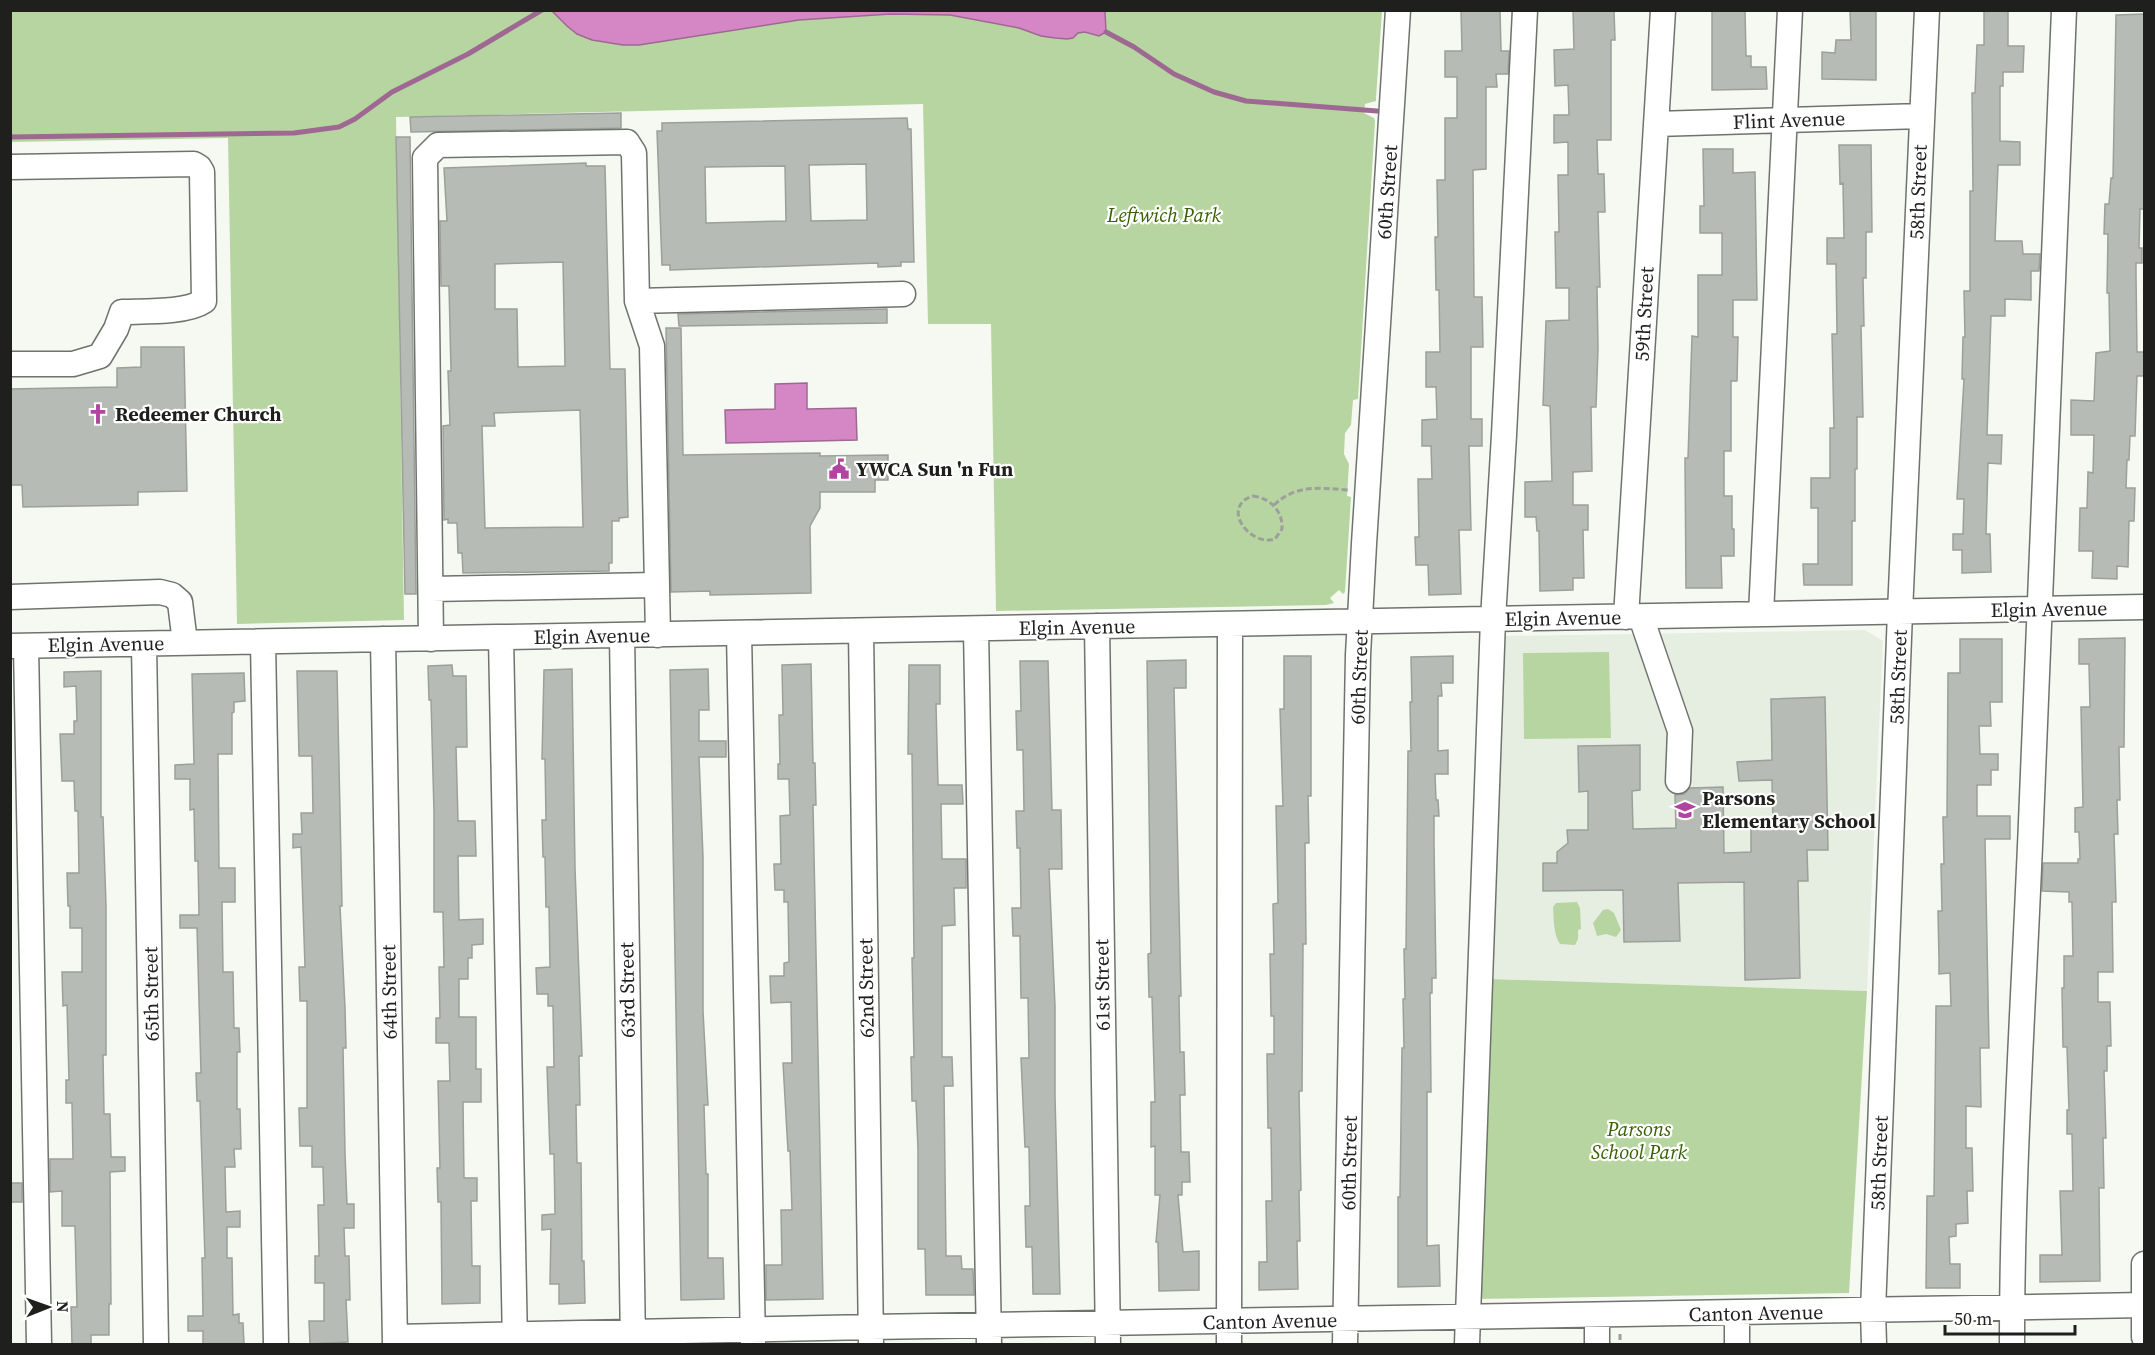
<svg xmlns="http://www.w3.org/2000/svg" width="2155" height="1355" font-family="'Source Serif 4',serif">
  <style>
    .built { fill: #e6eee1 }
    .green { fill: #b7d5a1 }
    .water { fill: #d487c4; stroke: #9e6892; stroke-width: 1.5 }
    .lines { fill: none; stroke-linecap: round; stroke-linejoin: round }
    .stream { stroke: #9e6892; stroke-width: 5 }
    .building { fill: #b7bbb5; stroke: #9ca09a; stroke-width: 1.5; fill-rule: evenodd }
    .minor-casing { stroke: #6f736d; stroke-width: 27 }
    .path { stroke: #9d9f9a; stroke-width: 3; stroke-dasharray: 6 3; stroke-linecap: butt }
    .minor { stroke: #fff; stroke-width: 24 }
    .labels { text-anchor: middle; stroke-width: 4.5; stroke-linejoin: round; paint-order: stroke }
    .street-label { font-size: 20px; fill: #1f201e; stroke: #fff }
    .park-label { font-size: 20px; font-style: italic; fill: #386003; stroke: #fff }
    .poi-label { font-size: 20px; font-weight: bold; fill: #1f201e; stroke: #fff; text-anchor: start }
  </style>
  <rect width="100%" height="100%" fill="#f5f9f2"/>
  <path class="built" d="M1865,630L1883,641L1867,991L1489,979L1503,636Z"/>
  <path class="green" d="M10,11H1382L1376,98V101L1365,104L1364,113L1374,118L1375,121L1358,399L1353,400L1351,425L1345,433L1344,454L1349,464L1347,496L1351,497L1345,592L1343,594L1339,590L1330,598L1334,603L1326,605L996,611L991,324H928L923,104L396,117L404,620L237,624L228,138L11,142Z
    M1609,652L1611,738L1524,739L1523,653Z
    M1577,902L1580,908L1581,929L1578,930V939L1575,945L1560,944C1553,934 1554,919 1553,907L1556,903Z
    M1608,909L1614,913L1621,930L1616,937L1606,934L1597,936L1593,923L1603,910Z
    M1489,979L1867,991L1849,1293L1475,1299Z"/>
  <path class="water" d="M1105,11L1106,32L1099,36L1085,32L1078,33L1073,38L1067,39L1055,38L1041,36L1019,28L950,15L891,14L799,20L639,45H623L592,40L577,34L567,26L552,11Z
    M807,383V409L856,408L857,440L726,443L725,410L775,409V384Z"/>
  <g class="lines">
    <path class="stream" d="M1106,32L1134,47L1174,74L1214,92L1246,101L1377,111
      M10,137L294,133L339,127L355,119L392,92L468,54L542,10"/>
  </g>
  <path class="building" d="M1461,10H1500L1501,51H1509L1508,74H1496L1497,87H1486V169L1473,170L1474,297H1482L1483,347H1471V419H1482V446H1469L1471,530H1459L1461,594L1429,595L1428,565H1416L1415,537H1419L1418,479H1432L1431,446H1422V420L1437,419L1436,387H1426V352H1440L1439,290H1436L1435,237H1438L1437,180H1445V118H1457V77H1445V51H1462Z
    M1573,10H1614L1615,40H1611V140H1597L1598,174H1604L1605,212H1598L1600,287H1597L1598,348L1596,407H1591L1592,471L1573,472V505H1588V530H1583L1584,578H1573V590L1540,591L1539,531H1537L1536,517H1525V482L1552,481L1550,406L1543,405L1546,321L1569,320V288H1556L1555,232H1559L1558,175H1568V142L1554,143V115H1569L1568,85L1555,86L1554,50L1574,49Z
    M1712,10H1745L1746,56H1751V67H1766L1767,89L1712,90Z
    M1850,10H1876V80L1822,79V52L1835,53L1836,40H1851Z
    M1984,10H2008V46H2024L2023,72H2003V86H2000V141L2020,142V165H1998L1995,241H2022L2023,254H2040L2039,271H2031V300L2005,299V316H1991L1987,435H2002L2001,464L1988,463L1986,534H1990L1991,572L1962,573V550H1953V534H1963L1964,499H1957L1964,379H1962L1963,337H1965L1964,291H1970V191H1973L1972,93H1975L1977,45H1984Z
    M2144,14V209H2140L2139,248H2142V263H2136V275L2137,352H2145V376H2137L2135,436H2130L2129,460H2127L2126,488H2135L2134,521H2129L2128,567L2117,566V579L2092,578L2093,551H2079L2080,508H2087L2088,472L2093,473L2094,435H2071V400L2094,401L2096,353L2110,351L2109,293H2107L2108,234H2104L2105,204H2109L2111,178H2113L2116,15Z
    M621,113V128L411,132L410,117Z
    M907,118L908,129H911L914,262H901V266L878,267V263L670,270V265H662L657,131H662V123ZM866,164L867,220L811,221L809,165ZM785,166L786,221L706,223L705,167Z
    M396,137H410L416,594H405Z
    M1839,145H1871L1872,232H1866V278H1863L1864,326H1861L1863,417H1857V469H1855V521H1852V585H1804L1803,564H1818V508H1811V478H1830V428H1834L1832,334H1837L1836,264H1827V238H1844L1843,183L1840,184Z
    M1703,149H1733V173L1755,172L1757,300H1733V337H1738L1737,381H1731V451H1724V496H1732V529H1734V556H1721L1722,588H1686L1685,458H1688L1692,336L1698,337V275H1722V233H1700V206H1704Z
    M586,163V166H605L610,369H625L628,517L619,518V521H612V563H609V571L463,573L462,553H458L457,523H448V519L444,520L443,426L450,425L448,371H451L449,286H441L440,221H447L444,168ZM563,262L565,366L518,367L517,309H495V264ZM580,410L583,527L485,528L482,426H495L494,413Z
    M887,309V323L679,326L678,314Z
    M666,328H681L683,455L820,453V456L888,455V480H875V492H820V508L810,526L811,593L710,595V591L671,592Z
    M141,347H184L187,491L138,492V505L23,507L22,485H10V389L117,387V368L141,367Z
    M2125,638L2124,747H2119L2120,800H2117L2118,834H2114L2116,902H2112L2113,972H2098V1002H2110L2111,1046H2107V1071H2104L2106,1138H2103L2104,1188H2099L2100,1281L2040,1282V1255H2062L2060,1191H2073L2072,1134H2067V1110H2069L2067,1047H2063L2062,988H2064V956H2073L2072,902H2069V892L2042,891L2043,863H2078V859H2080L2079,832H2075V808L2083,807L2081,707H2090L2089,664H2079V639Z
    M1960,639H2002V702H1990L1991,726H1979L1980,754H1998V770H1991V785H1977V816H2010V839H1985L1989,1048H1980L1981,1107L1966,1106V1148H1972L1973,1191H1967L1968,1223L1956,1224V1236L1949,1237L1950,1264H1960V1288H1926L1927,1196H1934L1936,1006H1951L1950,973L1939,974V959L1938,911H1942L1941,864H1944L1943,817H1947L1948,673H1960Z
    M1284,656H1311V796H1308L1309,843H1305L1306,944H1303L1302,1091H1299L1301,1190L1299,1191L1300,1241H1297L1298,1289L1259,1290V1262H1267L1266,1201H1272L1271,1128H1268L1267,1054H1274V1016H1271L1270,954H1274L1273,904L1278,903L1276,806H1283L1280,709H1284Z
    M1453,656V683H1441L1442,696H1438V751L1448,750V774H1435L1436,800H1438L1439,816H1434V844L1436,978H1432V993H1430L1431,1092H1427V1246L1439,1245L1440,1286L1398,1287V1197H1400L1402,1048H1404L1403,999H1405L1404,949H1406L1408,751H1411L1410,702H1412L1411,657Z
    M1186,660V688H1174L1181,996H1179L1180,1052H1184L1185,1095H1180L1181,1152H1189L1190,1182H1182V1195H1178L1183,1252L1199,1251V1290L1159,1291L1158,1242H1156L1160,1195H1155V1146L1151,1147V1102H1155L1152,997H1149L1148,954L1151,953L1147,661Z
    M1020,661H1048L1052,810H1061L1062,869H1049L1055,1006V1096L1060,1294H1033L1032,1247H1026L1025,1206H1030L1029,1147H1025L1021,1058H1029L1028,998H1021L1020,936H1013L1012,908H1021L1020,848H1017L1016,811H1024L1023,750H1017L1016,711H1021Z
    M811,664L813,763H815L816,805H813L823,1299L766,1300V1265H782L781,1210H792L790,1151H788L783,1063H792L791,1002L771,1003L770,976H784V963L789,962L788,902H784V890H775L774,864H781L780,816L790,815L789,779H778V764H780L779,715H783L782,665Z
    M452,665L453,676H466L467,747H456L458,821H475L476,856H458L459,920L483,919V944L472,945V958H468V979H459V1017H476V1069H481V1102H463L464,1178H477V1201H471L472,1266H480V1303L442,1304L441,1202H438L437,1168H440L438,1081H450L449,1043H436V1018H440L439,967H444L443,912H434V812L431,700H429L428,666Z
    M909,665H940V704H936L938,785H962L963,804H941L942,859H966V888H954L955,925L942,926V1057H952L953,1086H944L946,1256H961L962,1269H973L974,1295H926L925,1249H918V1149L916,1101H912L911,1057H914L912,958H914L912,754H908Z
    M572,669L575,868L582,1056H579L580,1105H576L577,1163H581L582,1261H584L585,1303L559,1304V1284H550L551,1229L542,1230V1215L555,1214L554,1154H550L547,1067H554L553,1006H548V994H537L536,968L550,967L549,907H546L545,857H543L542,820H546L545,759H542L544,670Z
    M708,669L709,710H699V741H726V757H699L703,857V1011L708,1105H704L706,1174H708V1258H723L724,1299L681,1300L670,670Z
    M101,671V817H103L106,905V1055H103L104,1114H110L111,1157H125V1171L110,1172L111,1304H109V1335H91V1344H72L71,1307H77L75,1226H62V1191L50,1192V1159H73L72,1103H66V1080H69L67,1005L63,1006L62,972H82V928H70V906H68L67,873H79L78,811H75L74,781H62L60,734H74V721H77L76,686L64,687V672Z
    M297,671H337L342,906H340L345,1008L346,1048H343L345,1153L347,1204H354V1228H344L345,1256H349L350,1300H346L348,1342L310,1344L309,1321H324V1283H315V1256H319L318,1205H324L323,1167H312V1146H300L299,1108H307V1001H300L299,967H305L301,847L293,848V834H302L301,813H313L312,756H299Z
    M244,673L245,701L234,702V712L232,713V754H218L219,868H235V902H222L223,972H233L234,1028H239L240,1052H237V1109H240L241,1149H234L235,1167H225L226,1212L240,1211V1227H227V1258H232L233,1315L239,1314V1323H243L244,1344H203V1331H188V1316H203L202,1258H205L200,1101H197L196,1073H201L197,928H180V915H199L198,861H195L194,809L190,810V779H175V765L194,764L192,674Z
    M1825,697L1828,850H1807L1808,881H1798L1800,978L1745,980L1744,882L1678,883L1680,941L1624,942L1623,890L1543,891V863H1557V852L1568,843L1567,830H1588V791L1579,792L1578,746L1640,745V790L1632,791L1633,829L1676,828L1675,795L1684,794L1690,788L1723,787L1724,853L1751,852V829L1773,828L1772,780L1739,781L1737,762L1772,760L1771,699Z
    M10,1183H22V1202H10Z"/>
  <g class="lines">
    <g class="minor-casing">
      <path id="minor" d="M1656,124L1922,116
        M10,167L194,164L199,167L202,172L204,301C186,313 144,311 122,312L116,329L100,356L73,364H10
        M637,301L652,346L658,635
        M431,589L656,585
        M10,597L160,592L172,595L180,602L185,643
        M1761,614L1790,10
        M1626,617L1663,10
        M1641,617L1680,731L1678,781
        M1097,626L1108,1344
        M976,629L989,1344
        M861,631L871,1344
        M739,633L753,1344
        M622,635L633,1344
        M501,637L515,1344
        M383,639L395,1344
        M431,639L425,158L438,145L627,142L634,153L637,301L903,294
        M263,642L276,1344
        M144,644L156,1344
        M10,646L2144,607
        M26,646L39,1344
        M2144,1264V1337
        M1737,1313V1344
        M1597,1316V1344
        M395,1337L871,1327L2144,1305
        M1229,1344L1230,624
        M1345,1344L1358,655L1364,544L1398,10
        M1467,1344L1493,619L1504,435L1525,10
        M1874,1344L1873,1311L1900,612L1927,10
        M2012,1344C2012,1170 2024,996 2031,822C2042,551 2053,281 2064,10"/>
    </g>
    <path class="path" d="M1253,496C1270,498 1283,511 1282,529L1275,539C1249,547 1220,506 1253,496Z
      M1274,505C1296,484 1320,488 1348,490
      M1620,1334V1344"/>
    <use href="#minor" class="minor"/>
  </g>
  <defs>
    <g id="church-bare" transform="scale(1.62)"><path d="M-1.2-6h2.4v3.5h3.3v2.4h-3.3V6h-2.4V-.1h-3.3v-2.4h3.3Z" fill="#b243a0" stroke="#fff" stroke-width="2.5" paint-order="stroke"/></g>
    <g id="civic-bare" transform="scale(1.62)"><path d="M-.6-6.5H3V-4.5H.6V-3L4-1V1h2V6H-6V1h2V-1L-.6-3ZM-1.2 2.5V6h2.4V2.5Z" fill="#b243a0" stroke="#fff" stroke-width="2.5" paint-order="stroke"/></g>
    <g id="school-bare" transform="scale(1.62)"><path d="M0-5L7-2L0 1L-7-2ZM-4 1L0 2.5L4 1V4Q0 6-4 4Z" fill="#b243a0" stroke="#fff" stroke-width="2.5" paint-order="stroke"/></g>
  </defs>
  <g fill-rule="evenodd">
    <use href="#church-bare" x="98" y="414"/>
    <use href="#civic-bare" x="839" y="469"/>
    <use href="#school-bare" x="1685" y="810"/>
  </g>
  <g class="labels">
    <g class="street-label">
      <text transform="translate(1789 120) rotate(-2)" y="7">Flint Avenue</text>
      <text transform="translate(1387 192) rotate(-86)" y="7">60th Street</text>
      <text transform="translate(1918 192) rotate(-88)" y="7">58th Street</text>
      <text transform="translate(1644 314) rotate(-87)" y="7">59th Street</text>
      <text transform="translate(2049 609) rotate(-1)" y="7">Elgin Avenue</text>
      <text transform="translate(1563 618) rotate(-1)" y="7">Elgin Avenue</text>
      <text transform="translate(1077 627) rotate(-1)" y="7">Elgin Avenue</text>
      <text transform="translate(592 636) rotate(-1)" y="7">Elgin Avenue</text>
      <text transform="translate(106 644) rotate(-1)" y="7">Elgin Avenue</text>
      <text transform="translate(1359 677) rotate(-88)" y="7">60th Street</text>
      <text transform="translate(1898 677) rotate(-88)" y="7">58th Street</text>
      <text transform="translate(1102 985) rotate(-91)" y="7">61st Street</text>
      <text transform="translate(866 988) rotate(-91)" y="7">62nd Street</text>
      <text transform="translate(627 990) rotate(-91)" y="7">63rd Street</text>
      <text transform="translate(389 992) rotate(-91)" y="7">64th Street</text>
      <text transform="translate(151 994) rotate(-91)" y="7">65th Street</text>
      <text transform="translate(1349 1163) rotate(-89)" y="7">60th Street</text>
      <text transform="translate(1879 1163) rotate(-88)" y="7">58th Street</text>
      <text transform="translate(1756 1313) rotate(-1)" y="7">Canton Avenue</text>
      <text transform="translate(1270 1321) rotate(-1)" y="7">Canton Avenue</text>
    </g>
    <g class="park-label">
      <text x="1164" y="222">Leftwich Park</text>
      <text x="1639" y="1136">Parsons<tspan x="1639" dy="23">School Park</tspan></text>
    </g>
    <g class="poi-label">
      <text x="115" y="421">Redeemer Church</text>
      <text x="856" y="476">YWCA Sun 'n Fun</text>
      <text x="1702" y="805">Parsons<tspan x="1702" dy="23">Elementary School</tspan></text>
    </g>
  </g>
  <rect width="2155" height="1355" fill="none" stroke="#1f201e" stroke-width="24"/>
  <g transform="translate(48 1307) rotate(89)" stroke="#ffffff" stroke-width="4.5" paint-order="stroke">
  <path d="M0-4.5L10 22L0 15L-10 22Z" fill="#1f201e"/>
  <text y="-9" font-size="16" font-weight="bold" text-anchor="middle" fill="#1f201e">N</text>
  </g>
  <path d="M1945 1325v9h130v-9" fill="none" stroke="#1f201e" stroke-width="3"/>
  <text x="1954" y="1325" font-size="18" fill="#1f201e" stroke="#ffffff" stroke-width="4.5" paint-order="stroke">50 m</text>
</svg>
